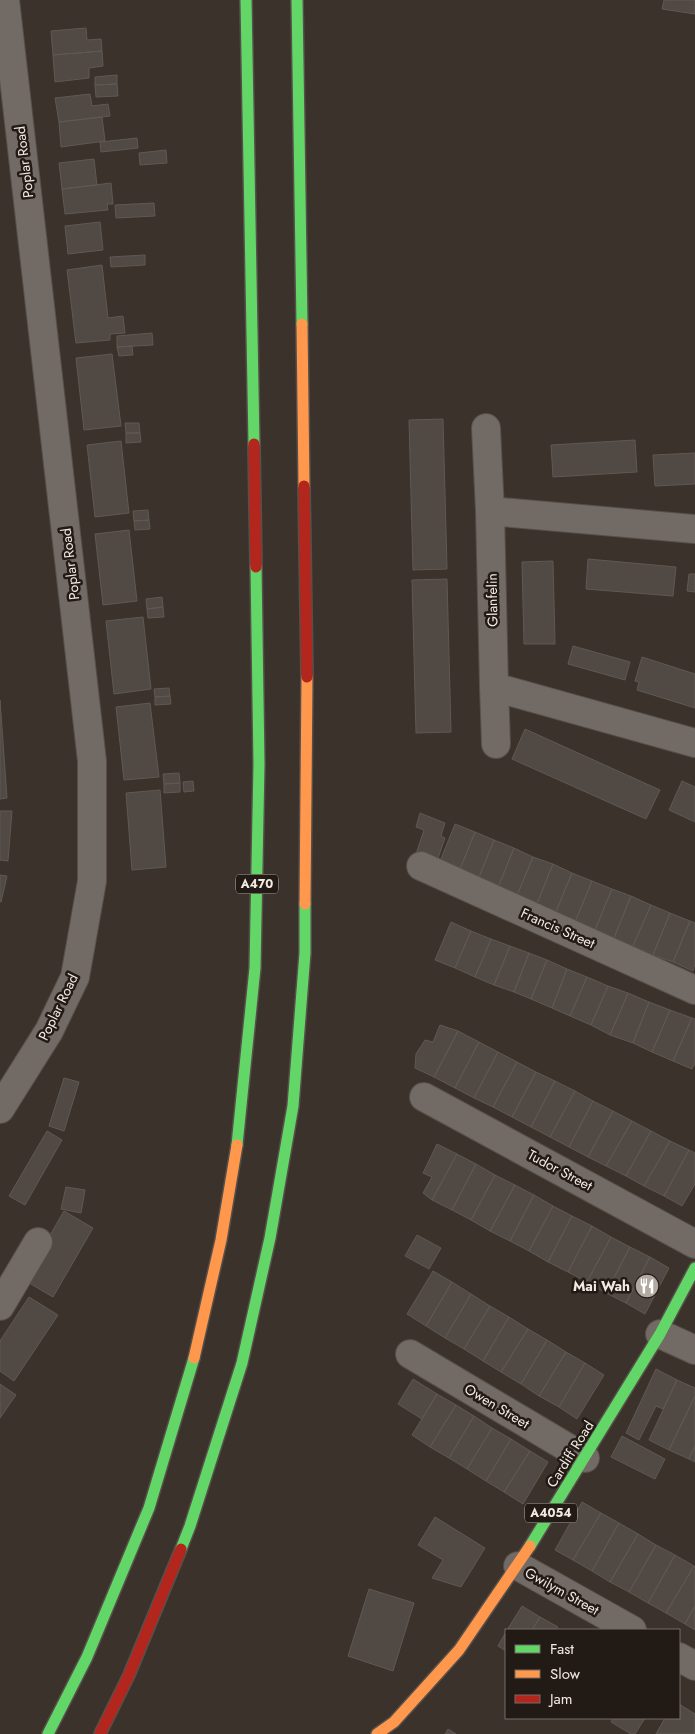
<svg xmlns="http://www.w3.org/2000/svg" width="695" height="1734" font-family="Jost,sans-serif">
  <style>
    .building { fill: #514943; stroke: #605953 }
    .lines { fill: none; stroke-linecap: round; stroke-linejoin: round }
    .street-casing { stroke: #574f4a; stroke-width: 30 }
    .fast-casing { stroke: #574f4a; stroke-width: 14 }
    .slow-casing { stroke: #574f4a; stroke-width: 14 }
    .jam-casing { stroke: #574f4a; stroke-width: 14 }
    .street { stroke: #716a65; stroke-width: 28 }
    .fast { stroke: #63d668; stroke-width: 11 }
    .slow { stroke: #ff974d; stroke-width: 11 }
    .jam { stroke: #b3261e; stroke-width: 11 }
    .labels { text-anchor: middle; stroke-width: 5; stroke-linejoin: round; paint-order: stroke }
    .shield { fill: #211a15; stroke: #b4aba4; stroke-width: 1 }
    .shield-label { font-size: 12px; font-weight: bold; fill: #f3e9e1 }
    .street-label { font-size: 14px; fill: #f3e9e1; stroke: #211a15 }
    .poi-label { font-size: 14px; font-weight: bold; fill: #f3e9e1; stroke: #211a15; text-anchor: end }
  </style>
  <rect width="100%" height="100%" fill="#3a322b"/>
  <path class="building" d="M664,0H695V14L662,9Z
    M86,28L87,40L101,39L102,51L53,55L51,31Z
    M102,51L103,66L89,68V78L55,82L53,55Z
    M117,75V84L95,85V77Z
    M117,84L118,96L96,97L95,85Z
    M90,94L92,106L108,104L110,116L59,122L55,98Z
    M102,117L105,141L61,147L59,122Z
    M137,138L138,148L101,152L100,142Z
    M166,150L167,163L140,165L139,153Z
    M94,159L97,185L62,189L59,163Z
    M111,183L113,204H107L108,210L65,214L62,189Z
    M154,203L155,216L116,218L115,205Z
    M100,222L103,250L68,254L65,226Z
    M145,255V265L111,267L110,257Z
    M102,265L108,318L123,316L125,333L110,334V340L76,343L67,270Z
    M152,333L153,345L117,347V336Z
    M132,346L133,355L119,356L117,347Z
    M112,354L121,426L84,430L76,358Z
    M443,419L447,569L413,570L409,420Z
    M125,423H139L140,433H126Z
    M126,433H140L141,442L126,443Z
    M635,440L637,472L553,477L551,445Z
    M121,441L129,513L95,517L87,445Z
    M695,453V484L655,486L653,455Z
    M148,510L149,520L134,521L133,511Z
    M149,520L150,529L135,530L134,521Z
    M129,530L137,601L103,605L95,534Z
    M588,559L676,567L673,596L586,589Z
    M553,561L555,644H524L522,562Z
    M689,574H695V592L687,591Z
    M447,579L451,732L416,733L412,580Z
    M162,597L163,607L147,609L146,599Z
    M163,607L164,617L148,618L147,609Z
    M143,617L151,689L114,694L106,621Z
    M573,646L630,662L625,680L568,664Z
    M642,657L695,674V708L637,690L639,682L635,681Z
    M169,688L170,696L155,697L154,689Z
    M170,696L171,704L155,705V697Z
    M0,700L7,798L0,799Z
    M150,703L159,777L124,780L116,707Z
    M525,729L660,790L646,819L512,759Z
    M179,773L180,783L164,784L163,774Z
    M193,781L194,791L184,792L183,782Z
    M682,781L695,787V822L669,810Z
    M180,783V792L164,793V784Z
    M160,790L166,867L132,870L126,793Z
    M0,811H12L8,861L0,860Z
    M420,813L445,823L441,836L445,838L436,864L415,857L424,830L416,827Z
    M455,824L475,832L458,874L438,866Z
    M475,832L494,840L477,882L458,874Z
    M494,840L514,848L497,890L477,882Z
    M514,848L533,857L516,898L497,890Z
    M533,857L553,864L536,906L516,898Z
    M553,864L572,873L555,914L536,906Z
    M572,873L592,881L575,922L555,914Z
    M0,875L7,876L1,902H0Z
    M592,881L612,889L595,930L575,922Z
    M612,889L631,896L614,938L595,930Z
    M631,896L651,905L633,946L614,938Z
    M651,905L670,913L653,955L633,946Z
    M670,913L690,921L673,962L653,955Z
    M690,921L695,923V964L693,971L673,962Z
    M451,922L471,931L455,968L435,960Z
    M471,931L491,939L475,977L455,968Z
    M491,939L510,946L494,985L475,977Z
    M510,946L529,953L514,992L494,985Z
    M529,953L547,960L531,999L514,992Z
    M547,960L567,969L552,1008L531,999Z
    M567,969L587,977L570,1016L552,1008Z
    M587,977L608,986L591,1025L570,1016Z
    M608,986L628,993L610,1035L591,1025Z
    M628,993L649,1002L633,1043L610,1035Z
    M649,1002L670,1010L652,1052L633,1043Z
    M670,1010L692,1018L673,1061L652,1052Z
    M692,1018L695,1019V1063L692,1069L673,1061Z
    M440,1025L458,1031L434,1077L415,1068L416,1054L425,1040L433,1042Z
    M458,1031L479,1042L455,1088L434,1077Z
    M479,1042L498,1052L474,1098L455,1088Z
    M498,1052L517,1062L493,1107L474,1098Z
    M517,1062L536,1072L512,1117L493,1107Z
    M536,1072L555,1081L531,1127L512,1117Z
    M64,1078L79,1082L64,1131L49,1126Z
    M555,1081L575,1091L550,1137L531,1127Z
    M575,1091L593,1101L569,1147L550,1137Z
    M593,1101L613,1111L588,1157L569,1147Z
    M613,1111L632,1121L606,1166L588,1157Z
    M632,1121L651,1131L626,1176L606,1166Z
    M47,1131L62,1140L25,1205L9,1196Z
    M651,1131L670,1141L644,1186L626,1176Z
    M670,1141L689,1150L664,1196L644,1186Z
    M437,1144L457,1154L432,1200L423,1193L432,1177L423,1173Z
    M689,1150L695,1153V1184L682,1206L664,1196Z
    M457,1154L476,1164L452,1210L432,1200Z
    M476,1164L495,1175L471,1220L452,1210Z
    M495,1175L515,1185L490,1231L471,1220Z
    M515,1185L534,1195L510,1241L490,1231Z
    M66,1187L85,1190L81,1213L61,1209Z
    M534,1195L553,1206L529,1251L510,1241Z
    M553,1206L572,1216L548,1262L529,1251Z
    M64,1211L93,1228L53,1297L24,1280Z
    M572,1216L592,1226L568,1272L548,1262Z
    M592,1226L611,1237L587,1282L568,1272Z
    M417,1235L441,1248L429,1269L405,1256Z
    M611,1237L630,1247L606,1293L587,1282Z
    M630,1247L650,1257L626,1303L606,1293Z
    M650,1257L669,1268L645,1314L626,1303Z
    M433,1271L452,1282L426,1326L407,1314Z
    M452,1282L471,1294L445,1338L426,1326Z
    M471,1294L490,1306L464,1349L445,1338Z
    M29,1297L58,1315L14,1381L0,1371V1341Z
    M490,1306L509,1317L483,1361L464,1349Z
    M509,1317L528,1329L501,1372L483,1361Z
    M528,1329L547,1340L521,1384L501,1372Z
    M547,1340L566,1352L539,1396L521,1384Z
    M566,1352L585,1363L559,1407L539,1396Z
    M585,1363L604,1375L577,1419L559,1407Z
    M656,1369L677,1380L663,1409L656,1406L639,1440L626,1433Z
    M413,1379L437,1394L422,1419L398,1404Z
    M677,1380L695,1388V1396L669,1450L649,1440Z
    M0,1384L16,1395L0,1418Z
    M437,1394L456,1405L430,1447L412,1435Z
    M695,1396V1446L689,1459L669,1450Z
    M456,1405L474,1416L449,1458L430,1447Z
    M474,1416L492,1428L467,1469L449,1458Z
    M492,1428L511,1439L486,1481L467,1469Z
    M622,1436L665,1459L655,1479L611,1457Z
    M511,1439L530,1451L504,1492L486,1481Z
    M695,1446V1462L689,1459Z
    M530,1451L548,1462L523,1504L504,1492Z
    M582,1502L601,1513L573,1560L555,1550Z
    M601,1513L619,1523L592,1571L573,1560Z
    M435,1517L485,1548L461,1587L432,1578L443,1560L418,1545Z
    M619,1523L638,1534L610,1582L592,1571Z
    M638,1534L656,1545L629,1592L610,1582Z
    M656,1545L675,1555L648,1603L629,1592Z
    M675,1555L694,1566L666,1613L648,1603Z
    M694,1566L695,1567V1606L685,1624L666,1613Z
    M369,1589L414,1603L393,1671L348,1656Z
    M522,1606L540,1617L532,1630H507Z
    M695,1606V1630L685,1624Z
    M540,1617L558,1627L556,1630H532Z
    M506,1632V1651L498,1646Z
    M679,1704L695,1714V1734H656L665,1718H679Z
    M613,1718H645L635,1734H631L611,1722Z
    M448,1729L456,1734H445Z"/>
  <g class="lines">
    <g class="street-casing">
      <path id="street" d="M486,428L490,511
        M695,529L490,511L494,687L695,743
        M494,687L496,744
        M421,866L695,990
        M424,1097L695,1244
        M0,1109L49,1031L75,977L92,881V761L5,0
        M0,1306L38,1242
        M660,1334L695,1350
        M410,1354L585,1458
        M518,1566L632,1630
        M679,1657L695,1666"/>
    </g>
    <g class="fast-casing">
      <path id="fast" d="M246,0L254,444
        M297,0L302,324
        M237,1145L255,968L259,764L256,567
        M530,1546L660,1334L695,1268
        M181,1549L190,1526L242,1363L270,1238L293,1106L305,953V904
        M48,1734L87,1657L149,1508L194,1358"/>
    </g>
    <g class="slow-casing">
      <path id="slow" d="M302,324L304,486
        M305,904L307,677
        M194,1358L221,1240L237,1145
        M377,1734L394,1722L459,1650L530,1546"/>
    </g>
    <g class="jam-casing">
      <path id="jam" d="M254,444L256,567
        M304,486L307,677
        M100,1734L129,1675L181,1549"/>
    </g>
    <use href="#street" class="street"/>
    <use href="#fast" class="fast"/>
    <use href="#slow" class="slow"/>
    <use href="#jam" class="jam"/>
  </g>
  <defs>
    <g id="restaurant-disc" transform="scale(1.25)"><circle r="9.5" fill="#b2a9a1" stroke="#211a15"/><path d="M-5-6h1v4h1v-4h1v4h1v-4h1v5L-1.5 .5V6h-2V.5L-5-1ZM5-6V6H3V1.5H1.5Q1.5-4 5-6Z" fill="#fff"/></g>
  </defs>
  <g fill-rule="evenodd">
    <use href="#restaurant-disc" x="647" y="1286"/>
  </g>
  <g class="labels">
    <g class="shield">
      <rect x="236" y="874.5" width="42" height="19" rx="4"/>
      <rect x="525" y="1503.5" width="52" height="19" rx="4"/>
    </g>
    <g class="shield-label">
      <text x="257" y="888">A470</text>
      <text x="551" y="1517">A4054</text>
    </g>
    <g class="street-label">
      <text transform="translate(24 162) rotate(-97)" y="5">Poplar Road</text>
      <text transform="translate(70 564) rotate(-97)" y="5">Poplar Road</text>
      <text transform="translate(492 600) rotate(-91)" y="5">Glanfelin</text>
      <text transform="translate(558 928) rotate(24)" y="5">Francis Street</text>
      <text transform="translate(58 1007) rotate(-64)" y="5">Poplar Road</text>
      <text transform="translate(560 1170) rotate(28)" y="5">Tudor Street</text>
      <text transform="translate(497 1406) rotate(31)" y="5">Owen Street</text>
      <text transform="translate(570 1454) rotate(-58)" y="5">Cardiff Road</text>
      <text transform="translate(562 1591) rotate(29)" y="5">Gwilym Street</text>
    </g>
    <g class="poi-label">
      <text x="630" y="1291">Mai Wah</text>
    </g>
  </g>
  <rect x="505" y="1629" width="175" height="90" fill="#211a15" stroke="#756d67"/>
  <rect x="515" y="1645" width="25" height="8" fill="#63d668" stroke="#756d67"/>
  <text x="550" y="1654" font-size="15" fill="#f3e9e1">Fast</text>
  <rect x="515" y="1670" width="25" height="8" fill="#ff974d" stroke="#756d67"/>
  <text x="550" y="1679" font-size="15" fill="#f3e9e1">Slow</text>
  <rect x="515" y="1695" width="25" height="8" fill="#b3261e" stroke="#756d67"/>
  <text x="550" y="1704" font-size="15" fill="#f3e9e1">Jam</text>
</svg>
